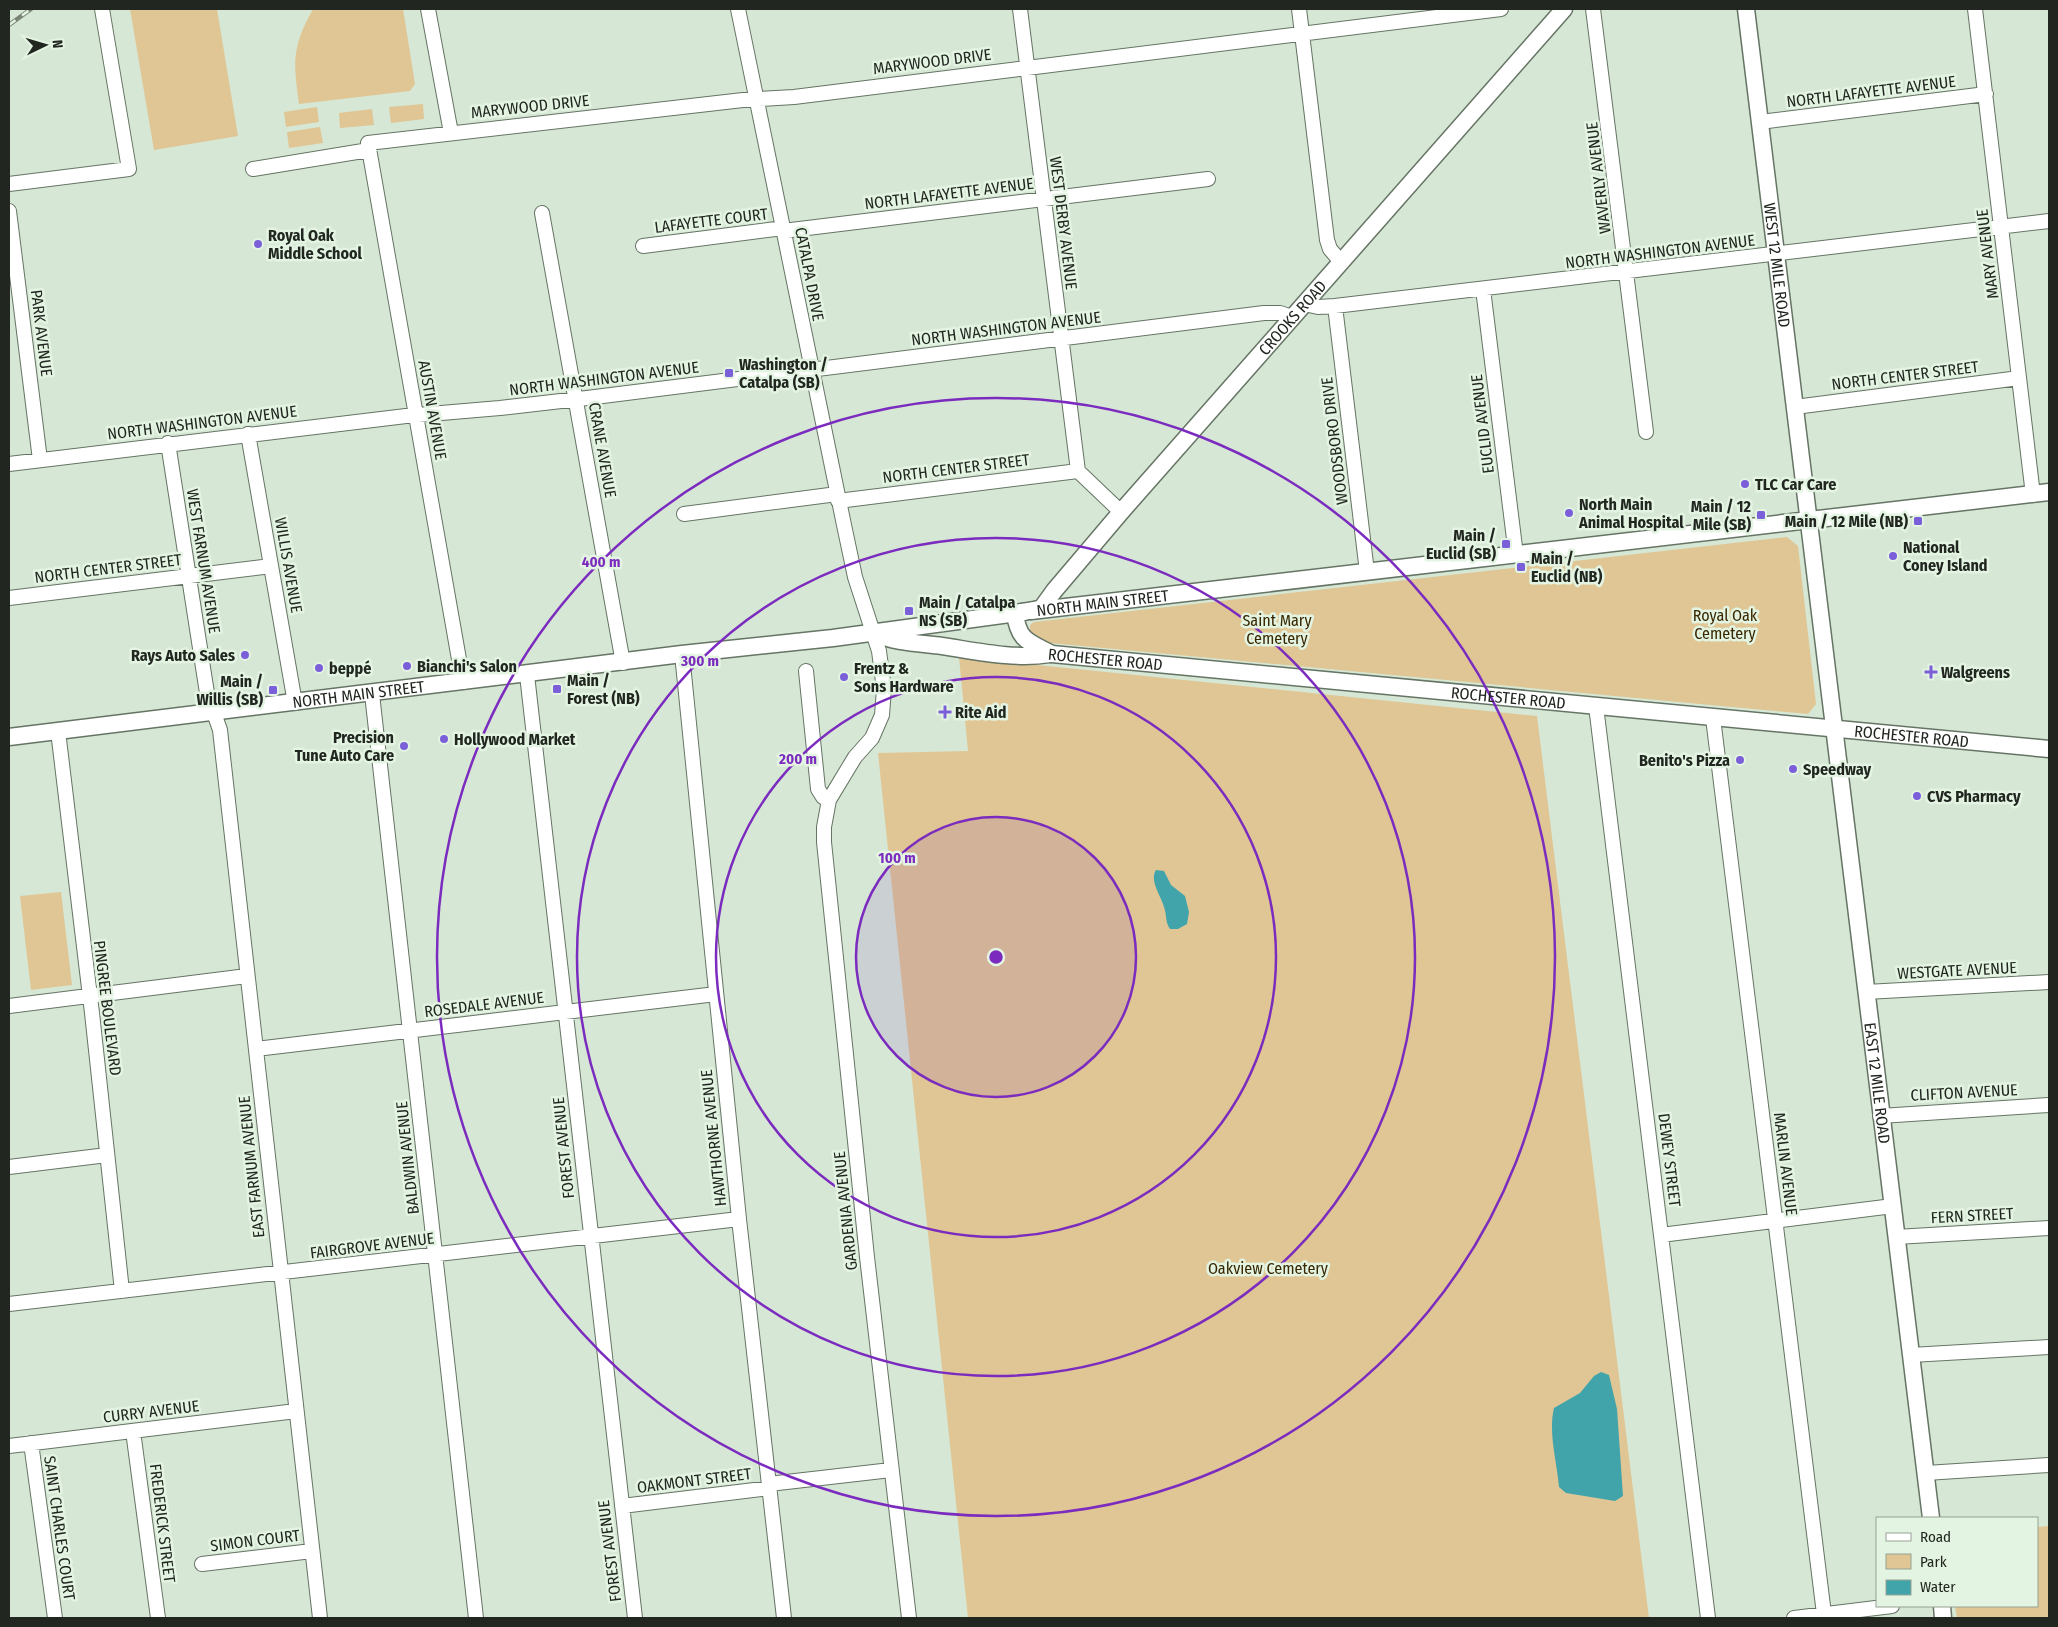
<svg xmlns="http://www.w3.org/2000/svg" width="2058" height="1627" font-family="'Fira Sans Condensed',sans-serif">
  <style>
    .green { fill: #dfc694 }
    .water { fill: #41a4ab }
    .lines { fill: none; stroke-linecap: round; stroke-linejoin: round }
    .minor-casing { stroke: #657464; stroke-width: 16 }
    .major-casing { stroke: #657464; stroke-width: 19 }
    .minor { stroke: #fff; stroke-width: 14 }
    .major { stroke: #fff; stroke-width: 16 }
    .rail-casing { stroke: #798477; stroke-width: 4.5 }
    .rail { stroke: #e4f4e2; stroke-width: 2.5; stroke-dasharray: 8; stroke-linecap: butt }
    .ring { fill: none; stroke: #7b2cbf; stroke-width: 2.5 }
    .poi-dot { fill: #7b5fd9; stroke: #e4f4e2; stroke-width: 2 }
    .labels { text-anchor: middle; stroke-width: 5; stroke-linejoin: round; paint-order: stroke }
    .street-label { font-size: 16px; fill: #212720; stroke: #e4f4e2 }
    .poi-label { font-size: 16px; font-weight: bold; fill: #212720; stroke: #e4f4e2; text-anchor: start }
    .park-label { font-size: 16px; fill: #382701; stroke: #e4f4e2 }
    .centre { fill: #7b2cbf; stroke: #e4f4e2; stroke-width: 2.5 }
    .ring-label { font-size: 15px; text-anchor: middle; font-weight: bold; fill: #7b2cbf; stroke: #e4f4e2; stroke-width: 5; stroke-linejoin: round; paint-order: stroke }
  </style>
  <rect width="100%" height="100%" fill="#d7e7d5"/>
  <path class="green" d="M130,9H217L238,136L154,150Z
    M313,9H403L415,84L410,91L299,104C293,61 292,47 313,9Z
    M423,104L424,119L391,123L389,107Z
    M317,107L319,122L286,127L284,112Z
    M372,109L374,125L340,128L339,113Z
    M320,127L323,143L289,148L287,132Z
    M1787,537L1798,546L1816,704L1808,714L1050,643L1030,637V625L1034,622Z
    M959,657L1537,716L1649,1618H968L878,753L968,751Z
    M61,892L72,985L31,990L20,896Z
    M2049,1526V1618H1957L1955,1606H2037V1527Z"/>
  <path class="water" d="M1156,870L1164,871L1171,885L1185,896L1189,912L1187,924L1178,929H1170C1165,922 1167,915 1164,907C1161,895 1149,881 1156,870Z
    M1601,1372L1609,1375L1617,1409L1623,1496L1615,1501L1566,1493L1559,1487C1557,1462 1548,1433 1554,1408L1580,1393L1594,1376Z"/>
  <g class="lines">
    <g class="minor-casing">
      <path id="minor" d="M428,9L451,133
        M738,9L844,525L855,577L879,651L884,689L882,715L872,738L855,757L829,800L824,827V842L867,1257L909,1618
        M1020,9L1078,471L1121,512
        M1299,9L1327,240L1330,249L1341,262
        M1593,9L1646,432
        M1975,9L2033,495
        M1760,122L1986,94
        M253,169L369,150
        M9,184L129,169L102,9
        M9,211L40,460
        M542,213L623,663
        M783,231L1208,179
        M643,246L783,228
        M1483,289L1516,555
        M1304,304L1318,307L1335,306L2049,221
        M1335,306L1367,572
        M1795,407L2019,378
        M248,434L295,703
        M168,443L207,693L220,730L320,1618
        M9,464L406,416L500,408L587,398L1264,313H1280L1292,317
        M838,501L1078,471
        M684,514L837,494
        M9,598L271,566
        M682,654L739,1219L784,1618
        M806,671L818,789L823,797L829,800
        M527,675L635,1618
        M463,682L368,143L743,100L794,97L1501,9
        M372,694L476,1618
        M1596,706L1708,1618
        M1713,718L1824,1614
        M58,731L92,1013L122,1291
        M1866,992L2049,982
        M9,1006L247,976
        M256,1049L716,994
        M1880,1116L2049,1105
        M9,1167L107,1155
        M1661,1235L1893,1206
        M1896,1237L2049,1228
        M9,1304L739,1219
        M1911,1355L2049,1347
        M133,1431L158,1618
        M31,1443L55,1618
        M9,1446L296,1411
        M1926,1473L2049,1465
        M769,1484L891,1470
        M622,1506L770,1488
        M202,1564L312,1551
        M1794,1618L1892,1606"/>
    </g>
    <g class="major-casing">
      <g id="major">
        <path id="s1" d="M1746,9L1931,1518"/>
        <path id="s2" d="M1041,609L1015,613C1018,641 1029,642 1052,654L2049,749"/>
        <path id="s3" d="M1035,610L1041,609L1054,591L1121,512L1564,9"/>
        <path id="s4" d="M1031,611L2049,492"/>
        <path d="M874,633C896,643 918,643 942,646C976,651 1015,660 1050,654"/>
        <path id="s5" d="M9,737L682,654L833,638L1024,612"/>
        <path d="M1942,1606L1943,1618"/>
      </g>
    </g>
    <use href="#minor" class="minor"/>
    <use href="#major" class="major"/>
    <g class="rail-casing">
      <path id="rail" d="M9,25L31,9"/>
    </g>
    <use href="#rail" class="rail"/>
  </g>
  <circle cx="996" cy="957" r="140" fill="#7b2cbf" fill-opacity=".12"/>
  <g class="ring">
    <circle cx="996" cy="957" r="140"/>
    <circle cx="996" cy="957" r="280"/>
    <circle cx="996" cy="957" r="419"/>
    <circle cx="996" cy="957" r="559"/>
  </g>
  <g class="poi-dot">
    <circle cx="258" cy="244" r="5"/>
    <rect x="724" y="368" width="10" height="10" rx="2.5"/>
    <circle cx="1745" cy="484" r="5"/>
    <circle cx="1569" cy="513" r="5"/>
    <rect x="1756" y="510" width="10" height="10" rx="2.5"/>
    <rect x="1913" y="516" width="10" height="10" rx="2.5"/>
    <rect x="1501" y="539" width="10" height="10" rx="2.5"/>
    <circle cx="1893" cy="556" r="5"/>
    <rect x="1516" y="562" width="10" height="10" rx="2.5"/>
    <rect x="904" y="606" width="10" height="10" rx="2.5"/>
    <circle cx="245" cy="655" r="5"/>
    <circle cx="407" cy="666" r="5"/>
    <circle cx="319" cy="668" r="5"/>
    <path d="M1928.5 664.5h5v5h5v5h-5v5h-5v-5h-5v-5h5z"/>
    <circle cx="844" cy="677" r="5"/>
    <rect x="552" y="684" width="10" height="10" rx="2.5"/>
    <rect x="268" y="685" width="10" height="10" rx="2.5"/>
    <path d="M942.5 704.5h5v5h5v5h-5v5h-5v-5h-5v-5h5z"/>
    <circle cx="444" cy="739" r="5"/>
    <circle cx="404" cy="746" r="5"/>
    <circle cx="1740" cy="760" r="5"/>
    <circle cx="1793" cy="769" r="5"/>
    <circle cx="1917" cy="796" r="5"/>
  </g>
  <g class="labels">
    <g class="street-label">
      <text transform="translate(932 61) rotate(-7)" y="6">MARYWOOD DRIVE</text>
      <text transform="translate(1871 91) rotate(-7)" y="6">NORTH LAFAYETTE AVENUE</text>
      <text transform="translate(530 106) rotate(-6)" y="6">MARYWOOD DRIVE</text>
      <text transform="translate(1598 178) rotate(-97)" y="6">WAVERLY AVENUE</text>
      <text transform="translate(949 193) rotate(-7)" y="6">NORTH LAFAYETTE AVENUE</text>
      <text transform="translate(711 220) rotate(-7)" y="6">LAFAYETTE COURT</text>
      <text transform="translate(1064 223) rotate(83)" y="6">WEST DERBY AVENUE</text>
      <text transform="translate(1660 251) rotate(-7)" y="6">NORTH WASHINGTON AVENUE</text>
      <text transform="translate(1987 254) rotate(-97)" y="6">MARY AVENUE</text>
      <text dy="6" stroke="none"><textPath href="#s1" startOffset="258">WEST 12 MILE ROAD</textPath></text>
      <text transform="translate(810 274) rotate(79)" y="6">CATALPA DRIVE</text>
      <text dy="6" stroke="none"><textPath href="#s3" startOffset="391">CROOKS ROAD</textPath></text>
      <text transform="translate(1006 328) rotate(-7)" y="6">NORTH WASHINGTON AVENUE</text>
      <text transform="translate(42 333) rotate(83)" y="6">PARK AVENUE</text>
      <text transform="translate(1905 375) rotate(-7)" y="6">NORTH CENTER STREET</text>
      <text transform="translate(604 378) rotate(-7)" y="6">NORTH WASHINGTON AVENUE</text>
      <text transform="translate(433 410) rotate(80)" y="6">AUSTIN AVENUE</text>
      <text transform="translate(202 422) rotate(-7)" y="6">NORTH WASHINGTON AVENUE</text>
      <text transform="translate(1482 424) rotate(-97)" y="6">EUCLID AVENUE</text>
      <text transform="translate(1334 441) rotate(-97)" y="6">WOODSBORO DRIVE</text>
      <text transform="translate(603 450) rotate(80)" y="6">CRANE AVENUE</text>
      <text transform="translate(956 468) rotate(-7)" y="6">NORTH CENTER STREET</text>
      <text transform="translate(204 561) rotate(81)" y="6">WEST FARNUM AVENUE</text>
      <text transform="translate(289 565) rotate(80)" y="6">WILLIS AVENUE</text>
      <text transform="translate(108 568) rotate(-7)" y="6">NORTH CENTER STREET</text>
      <text dy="6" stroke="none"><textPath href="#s4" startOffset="72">NORTH MAIN STREET</textPath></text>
      <text dy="6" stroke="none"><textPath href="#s2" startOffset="139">ROCHESTER ROAD</textPath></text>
      <text dy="6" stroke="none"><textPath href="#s5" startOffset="352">NORTH MAIN STREET</textPath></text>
      <text dy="6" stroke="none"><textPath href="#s2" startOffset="544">ROCHESTER ROAD</textPath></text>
      <text dy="6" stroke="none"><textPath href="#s2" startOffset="949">ROCHESTER ROAD</textPath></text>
      <text transform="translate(1957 970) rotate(-3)" y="6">WESTGATE AVENUE</text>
      <text transform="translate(484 1004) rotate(-7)" y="6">ROSEDALE AVENUE</text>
      <text transform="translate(108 1008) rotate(83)" y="6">PINGREE BOULEVARD</text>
      <text dy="6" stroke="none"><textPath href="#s1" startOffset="1082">EAST 12 MILE ROAD</textPath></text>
      <text transform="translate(1964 1092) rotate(-3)" y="6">CLIFTON AVENUE</text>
      <text transform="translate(713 1138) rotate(-96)" y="6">HAWTHORNE AVENUE</text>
      <text transform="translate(563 1148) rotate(-96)" y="6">FOREST AVENUE</text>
      <text transform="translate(407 1158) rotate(-96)" y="6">BALDWIN AVENUE</text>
      <text transform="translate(1670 1160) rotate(83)" y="6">DEWEY STREET</text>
      <text transform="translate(1786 1164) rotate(83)" y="6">MARLIN AVENUE</text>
      <text transform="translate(251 1167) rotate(-96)" y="6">EAST FARNUM AVENUE</text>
      <text transform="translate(845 1211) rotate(-96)" y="6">GARDENIA AVENUE</text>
      <text transform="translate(1972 1215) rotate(-3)" y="6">FERN STREET</text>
      <text transform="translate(372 1245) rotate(-7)" y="6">FAIRGROVE AVENUE</text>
      <text transform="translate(151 1411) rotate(-7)" y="6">CURRY AVENUE</text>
      <text transform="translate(694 1480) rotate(-7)" y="6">OAKMONT STREET</text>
      <text transform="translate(163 1523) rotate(83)" y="6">FREDERICK STREET</text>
      <text transform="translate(60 1528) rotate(82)" y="6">SAINT CHARLES COURT</text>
      <text transform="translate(255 1540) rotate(-7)" y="6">SIMON COURT</text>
      <text transform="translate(609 1551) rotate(-97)" y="6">FOREST AVENUE</text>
    </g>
    <g class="poi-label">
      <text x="268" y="241">Royal Oak<tspan x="268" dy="18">Middle School</tspan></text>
      <text x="739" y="370">Washington /<tspan x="739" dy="18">Catalpa (SB)</tspan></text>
      <text x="1755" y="490">TLC Car Care</text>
      <text x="1579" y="510">North Main<tspan x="1579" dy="18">Animal Hospital</tspan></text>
      <text x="1751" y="512" text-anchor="end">Main / 12<tspan x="1751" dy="18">Mile (SB)</tspan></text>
      <text x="1908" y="527" text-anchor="end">Main / 12 Mile (NB)</text>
      <text x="1496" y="541" text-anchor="end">Main /<tspan x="1496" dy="18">Euclid (SB)</tspan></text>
      <text x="1903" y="553">National<tspan x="1903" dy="18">Coney Island</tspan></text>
      <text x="1531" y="564">Main /<tspan x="1531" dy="18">Euclid (NB)</tspan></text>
      <text x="919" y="608">Main / Catalpa<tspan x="919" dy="18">NS (SB)</tspan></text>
      <text x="235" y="661" text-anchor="end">Rays Auto Sales</text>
      <text x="417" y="672">Bianchi's Salon</text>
      <text x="329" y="674">beppé</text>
      <text x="854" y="674">Frentz &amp;<tspan x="854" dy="18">Sons Hardware</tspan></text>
      <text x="1941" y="678">Walgreens</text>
      <text x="567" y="686">Main /<tspan x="567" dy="18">Forest (NB)</tspan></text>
      <text x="263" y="687" text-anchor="end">Main /<tspan x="263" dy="18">Willis (SB)</tspan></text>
      <text x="955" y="718">Rite Aid</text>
      <text x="394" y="743" text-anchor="end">Precision<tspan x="394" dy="18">Tune Auto Care</tspan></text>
      <text x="454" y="745">Hollywood Market</text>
      <text x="1730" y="766" text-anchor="end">Benito's Pizza</text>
      <text x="1803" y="775">Speedway</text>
      <text x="1927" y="802">CVS Pharmacy</text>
    </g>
    <g class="park-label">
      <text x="1725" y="621">Royal Oak<tspan x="1725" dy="18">Cemetery</tspan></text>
      <text x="1277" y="626">Saint Mary<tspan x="1277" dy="18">Cemetery</tspan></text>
      <text x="1268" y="1274">Oakview Cemetery</text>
    </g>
  </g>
  <circle cx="996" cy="957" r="8" class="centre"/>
  <g class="ring-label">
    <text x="601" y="567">400 m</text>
    <text x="700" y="666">300 m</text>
    <text x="798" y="764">200 m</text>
    <text x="897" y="863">100 m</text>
  </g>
  <rect width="2058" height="1627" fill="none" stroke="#212720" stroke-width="20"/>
  <rect x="1876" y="1517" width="162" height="90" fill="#e4f4e2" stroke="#96a294"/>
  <rect x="1886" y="1533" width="25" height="8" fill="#ffffff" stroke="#96a294"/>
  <text x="1920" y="1542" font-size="15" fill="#212720">Road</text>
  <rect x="1886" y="1554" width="25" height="15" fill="#dfc694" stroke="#96a294"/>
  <text x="1920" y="1567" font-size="15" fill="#212720">Park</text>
  <rect x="1886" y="1580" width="25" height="15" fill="#41a4ab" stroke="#96a294"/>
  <text x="1920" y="1592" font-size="15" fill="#212720">Water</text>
  <g transform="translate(45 45) rotate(85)" stroke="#e4f4e2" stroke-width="4" paint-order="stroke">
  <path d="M0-4L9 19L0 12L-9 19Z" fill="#212720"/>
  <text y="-8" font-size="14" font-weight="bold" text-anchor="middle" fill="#212720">N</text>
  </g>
</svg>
